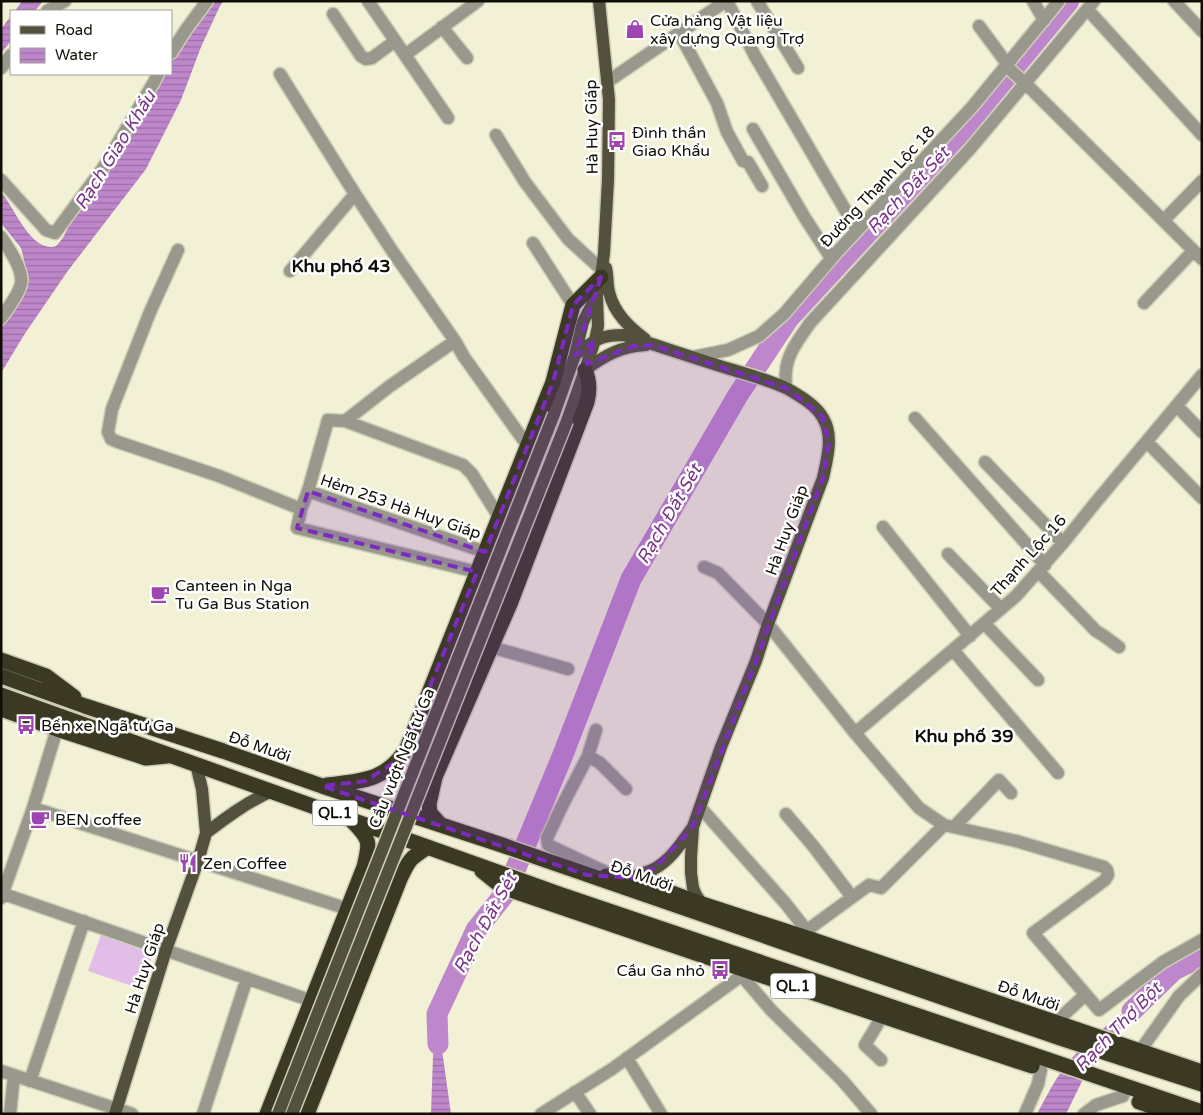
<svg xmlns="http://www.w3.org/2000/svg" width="1203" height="1115" font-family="'Varela Round',sans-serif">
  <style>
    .green { fill: #e1bde8 }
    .water { fill: url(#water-rules) }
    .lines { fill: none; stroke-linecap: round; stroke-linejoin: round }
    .river { stroke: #bf87cb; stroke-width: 21 }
    .minor-casing { stroke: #ceccb4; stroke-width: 15 }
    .major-casing { stroke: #ceccb4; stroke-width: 15 }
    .highway-casing { stroke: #ceccb4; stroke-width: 18 }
    .minor { stroke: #98988d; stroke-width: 12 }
    .major { stroke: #53513e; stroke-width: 12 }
    .highway { stroke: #3b3923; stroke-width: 15 }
    .major-bridge-casing { stroke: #ceccb4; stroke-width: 15; stroke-linecap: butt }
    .major-bridge { stroke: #53513e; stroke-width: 12 }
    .marked { fill: #7b2cbf; fill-opacity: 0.2; stroke: #7b2cbf; stroke-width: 4; stroke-dasharray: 10 6; stroke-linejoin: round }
    .labels { text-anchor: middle; stroke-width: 5; stroke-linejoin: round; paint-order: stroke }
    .shield { fill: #fff; stroke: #575650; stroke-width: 1 }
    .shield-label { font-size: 15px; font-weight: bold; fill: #0f0e05 }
    .poi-label { font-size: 16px; fill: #0f0e05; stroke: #fff; text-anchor: start }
    .street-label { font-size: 16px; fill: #0f0e05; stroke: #fff }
    .water-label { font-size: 18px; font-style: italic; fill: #783486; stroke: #fff }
    .neighbourhood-label { font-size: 18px; font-weight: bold; fill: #0f0e05; stroke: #fff }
  </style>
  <defs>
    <pattern id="water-rules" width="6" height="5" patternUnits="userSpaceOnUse" patternTransform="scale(1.25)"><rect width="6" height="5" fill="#bf87cb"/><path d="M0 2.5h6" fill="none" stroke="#9a6da3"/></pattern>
  </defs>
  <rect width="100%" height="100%" fill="#f2f0d5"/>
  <path class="green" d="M101,935L153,954L141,989L88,971Z"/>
  <path class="water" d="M22,1H43L35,11H15Z
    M209,1H223L219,8L201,47L181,100L146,169L67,272L24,335L1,373V328L11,316L21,293L29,280L21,248L1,223V192C14,207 29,248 52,247C56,246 55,247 58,244C64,238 68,228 71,220L160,74H171V55Z
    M11,16V41L1,53V29Z
    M1152,992L1108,1044L1085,1075L1066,1114H1037C1046,1097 1055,1079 1067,1064C1090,1035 1123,1014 1152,992Z
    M437,1014L451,1114H431L433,1056Z"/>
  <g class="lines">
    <path class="river" d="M1132,1011L1174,970L1202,956
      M438,1044L437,1014L476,930L506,892L562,757L631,579L738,395L789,318L961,132L1069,1"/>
    <g class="minor-casing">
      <path id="minor" d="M368,1L448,118
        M727,1L755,56L857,230
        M757,1L798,68
        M1033,1L1044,20
        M1174,1L1202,31
        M1088,10L1202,135
        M47,11L65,1
        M333,14L361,56L366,59L372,58L395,41
        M979,26L1008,65
        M442,27L467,58
        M679,33L717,103L727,132L743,161L748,162L762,186
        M171,53L185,31L207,1
        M405,55L478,1
        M1006,66L1025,83L1202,259
        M1,68L11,55
        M280,74L355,194L393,252L455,341L464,357L527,445
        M607,82L726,1
        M753,129L805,218L831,258
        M496,135L525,182L568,239L602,270
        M1,180L46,230L55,233L103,168L154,82L158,74
        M1164,220L1202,181
        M1,237C8,247 24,270 21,284C18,296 8,308 1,318
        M533,243L573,305
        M178,250L150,312L112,409L108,432L111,439L118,442L219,476L301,509
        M290,271L355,194
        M1144,303L1193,251
        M693,357L728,350L759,336L784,314L837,252L972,107L1059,1
        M786,388C786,383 785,378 786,372C787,353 800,338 810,323L970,149L1094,1
        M1177,406L1202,432
        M915,418L1045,565
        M345,421L390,386L455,341
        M1147,442L1202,498
        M985,462L1063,543
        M308,491L485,552
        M883,527L970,636
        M948,554L1001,609
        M704,567L718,573L768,624L855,733L919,808L944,825L1016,841L1104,867L1107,870L1108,875L1105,880L1033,933L1099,1010L1163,962L1202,940
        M477,572L297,528L301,509L308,491L328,420L345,421L463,465L472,474L499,517
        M1039,572L1096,631L1104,636L1119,647
        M984,623L1038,680
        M491,647L568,669
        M953,650L1058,773
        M596,730L588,756L561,808L547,838L548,845L616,877
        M855,733L1016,596L1063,543L1096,502L1202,375
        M588,756L600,763L626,789
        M700,807L786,904L811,936
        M33,808L348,909
        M786,814L814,847L852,897
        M954,827L999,780L1011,793
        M1,893L312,1001
        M1,898L33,808L57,729
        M806,931L869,885L881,888L944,825
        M742,976L771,1010L842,1080L871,1114
        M1056,1022L1085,995
        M627,1058L661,1114
        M1135,1058L1179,996L1202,974
        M881,1060L865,1045L883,1015
        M1,1071L132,1114
        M30,1081L84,921
        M575,1092L590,1114
        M10,1114L14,1075
        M203,1114L247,978
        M541,1114L612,1069L748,971
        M1025,1114L1038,1084L1041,1069
        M1084,1114L1096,1105L1123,1096"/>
    </g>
    <g class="major-casing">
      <path id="major" d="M606,268C608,276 607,284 609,292C614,313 629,327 645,339
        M575,355C594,341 598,335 624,335C659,346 694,358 730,369C749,375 770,380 788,389C800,396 816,405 823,418C834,436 827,459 823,478L768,624L756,661L721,747L693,827L691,857V873L693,888L696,895L702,904
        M585,370C605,355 622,346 646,345
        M554,414L575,355L583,322L597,295L601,277L604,253L608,180L609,100L599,1
        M567,421L585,370L595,340L598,326L597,297
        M206,833C227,817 247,802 272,791
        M631,878C639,875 647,872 654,869C671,860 682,842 693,827
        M115,1114L166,950L198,861L206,833L202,789L196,764"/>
    </g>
    <g class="highway-casing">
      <path id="highway" d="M1,660L46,676L74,697
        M1,676L85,706L223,751L322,786L499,844L1060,1038L1202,1084
        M1,695L559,894L1202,1112
        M1,709L57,729L146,758L167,756
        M327,785C362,781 386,781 407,748L553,382L573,305L601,277
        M440,824L430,813L429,804L435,777L510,604L587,402C590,390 590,381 585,370
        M482,871L502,887L748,971L1032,1066
        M606,876L631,878L702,904L813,940L1202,1072
        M1139,1102L1174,1114
        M267,1114L364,867C370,842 371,840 352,821
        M307,1114L400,879C409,860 410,858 428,847"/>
    </g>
    <use href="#minor" class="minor"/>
    <use href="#major" class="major"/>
    <use href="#highway" class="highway"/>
    <g class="major-bridge-casing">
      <path id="major-bridge" d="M278,1114L554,414
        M292,1114L567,421"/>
    </g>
    <use href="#major-bridge" class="major-bridge"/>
  </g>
  <path class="marked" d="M601,277L575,355L595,340L587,364L632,346L653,345L786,388L823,417L829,444L823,478L756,661L693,827L655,868L631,878L587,875L322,786L365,781L400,759L477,572L297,528L308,491L485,552L553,382L573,305Z"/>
  <defs>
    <g id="shop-bare" transform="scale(1.5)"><path d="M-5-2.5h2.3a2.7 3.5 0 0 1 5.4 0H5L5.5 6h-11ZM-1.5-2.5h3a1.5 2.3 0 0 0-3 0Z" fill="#9f45b1" stroke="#fff" stroke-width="2.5" paint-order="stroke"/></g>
    <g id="bus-bare" transform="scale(1.5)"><path d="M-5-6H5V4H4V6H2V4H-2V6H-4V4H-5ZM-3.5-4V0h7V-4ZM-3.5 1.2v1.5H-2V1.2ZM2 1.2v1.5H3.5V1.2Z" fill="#9f45b1" stroke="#fff" stroke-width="2.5" paint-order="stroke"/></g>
    <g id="cafe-bare" transform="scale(1.5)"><path d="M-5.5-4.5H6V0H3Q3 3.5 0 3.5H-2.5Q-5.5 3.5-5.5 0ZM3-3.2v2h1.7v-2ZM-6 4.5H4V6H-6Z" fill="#9f45b1" stroke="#fff" stroke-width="2.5" paint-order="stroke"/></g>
    <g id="restaurant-bare" transform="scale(1.5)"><path d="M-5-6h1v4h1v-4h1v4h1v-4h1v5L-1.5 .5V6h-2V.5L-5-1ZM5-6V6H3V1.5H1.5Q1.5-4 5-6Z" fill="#9f45b1" stroke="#fff" stroke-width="2.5" paint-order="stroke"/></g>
  </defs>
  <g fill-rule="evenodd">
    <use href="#shop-bare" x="635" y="29"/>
    <use href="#bus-bare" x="617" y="141"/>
    <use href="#cafe-bare" x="160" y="594"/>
    <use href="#bus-bare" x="26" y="725"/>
    <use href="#cafe-bare" x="40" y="819"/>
    <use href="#restaurant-bare" x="188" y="863"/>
    <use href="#bus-bare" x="720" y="970"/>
  </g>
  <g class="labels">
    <g class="shield">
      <rect x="312.5" y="800.5" width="45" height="25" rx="4"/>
      <rect x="770.5" y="973.5" width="45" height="25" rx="4"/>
    </g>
    <g class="shield-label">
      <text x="335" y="818">QL.1</text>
      <text x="793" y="991">QL.1</text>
    </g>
    <g class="poi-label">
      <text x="650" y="26">Cửa hàng Vật liệu<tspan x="650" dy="18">xây dựng Quang Trợ</tspan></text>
      <text x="632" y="138">Đình thần<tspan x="632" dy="18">Giao Khẩu</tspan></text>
      <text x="175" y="591">Canteen in Nga<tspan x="175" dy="18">Tu Ga Bus Station</tspan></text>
      <text x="41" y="731">Bến xe Ngã tư Ga</text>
      <text x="55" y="825">BEN coffee</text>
      <text x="203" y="869">Zen Coffee</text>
      <text x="705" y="976" text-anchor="end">Cầu Ga nhỏ</text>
    </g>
    <g class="street-label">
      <text transform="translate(591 127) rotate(-91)" y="6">Hà Huy Giáp</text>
      <text transform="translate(877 186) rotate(-47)" y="6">Đường Thạnh Lộc 18</text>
      <text transform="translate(401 506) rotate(19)" y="6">Hẻm 253 Hà Huy Giáp</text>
      <text transform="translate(786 530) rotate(-70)" y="6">Hà Huy Giáp</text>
      <text transform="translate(1028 555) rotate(-48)" y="6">Thạnh Lộc 16</text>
      <text transform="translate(260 746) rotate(19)" y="6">Đỗ Mười</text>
      <text transform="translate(401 758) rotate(-68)" y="6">Cầu vượt Ngã tư Ga</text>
      <text transform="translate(642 875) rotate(19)" y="6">Đỗ Mười</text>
      <text transform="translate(144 968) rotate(-72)" y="6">Hà Huy Giáp</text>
      <text transform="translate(1029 995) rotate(19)" y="6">Đỗ Mười</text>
    </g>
    <g class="water-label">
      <text transform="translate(115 150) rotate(-58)" y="6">Rạch Giao Khẩu</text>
      <text transform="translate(908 190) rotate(-47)" y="6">Rạch Đất Sét</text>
      <text transform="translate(669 514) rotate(-60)" y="6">Rạch Đất Sét</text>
      <text transform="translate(485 923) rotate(-61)" y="6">Rạch Đất Sét</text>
      <text transform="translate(1118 1027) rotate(-46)" y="6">Rạch Thợ Bột</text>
    </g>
    <g class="neighbourhood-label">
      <text x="341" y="272">Khu phố 43</text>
      <text x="964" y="742">Khu phố 39</text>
    </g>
  </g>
  <rect width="1203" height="1115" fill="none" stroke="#0f0e05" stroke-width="5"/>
  <rect x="10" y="10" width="162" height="65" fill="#ffffff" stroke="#9f9f9b"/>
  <rect x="20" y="26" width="25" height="8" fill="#53513e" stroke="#9f9f9b"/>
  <text x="55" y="35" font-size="15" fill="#0f0e05">Road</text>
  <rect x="20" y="48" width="25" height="15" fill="url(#water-rules)" stroke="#9f9f9b"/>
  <text x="55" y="60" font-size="15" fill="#0f0e05">Water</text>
</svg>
